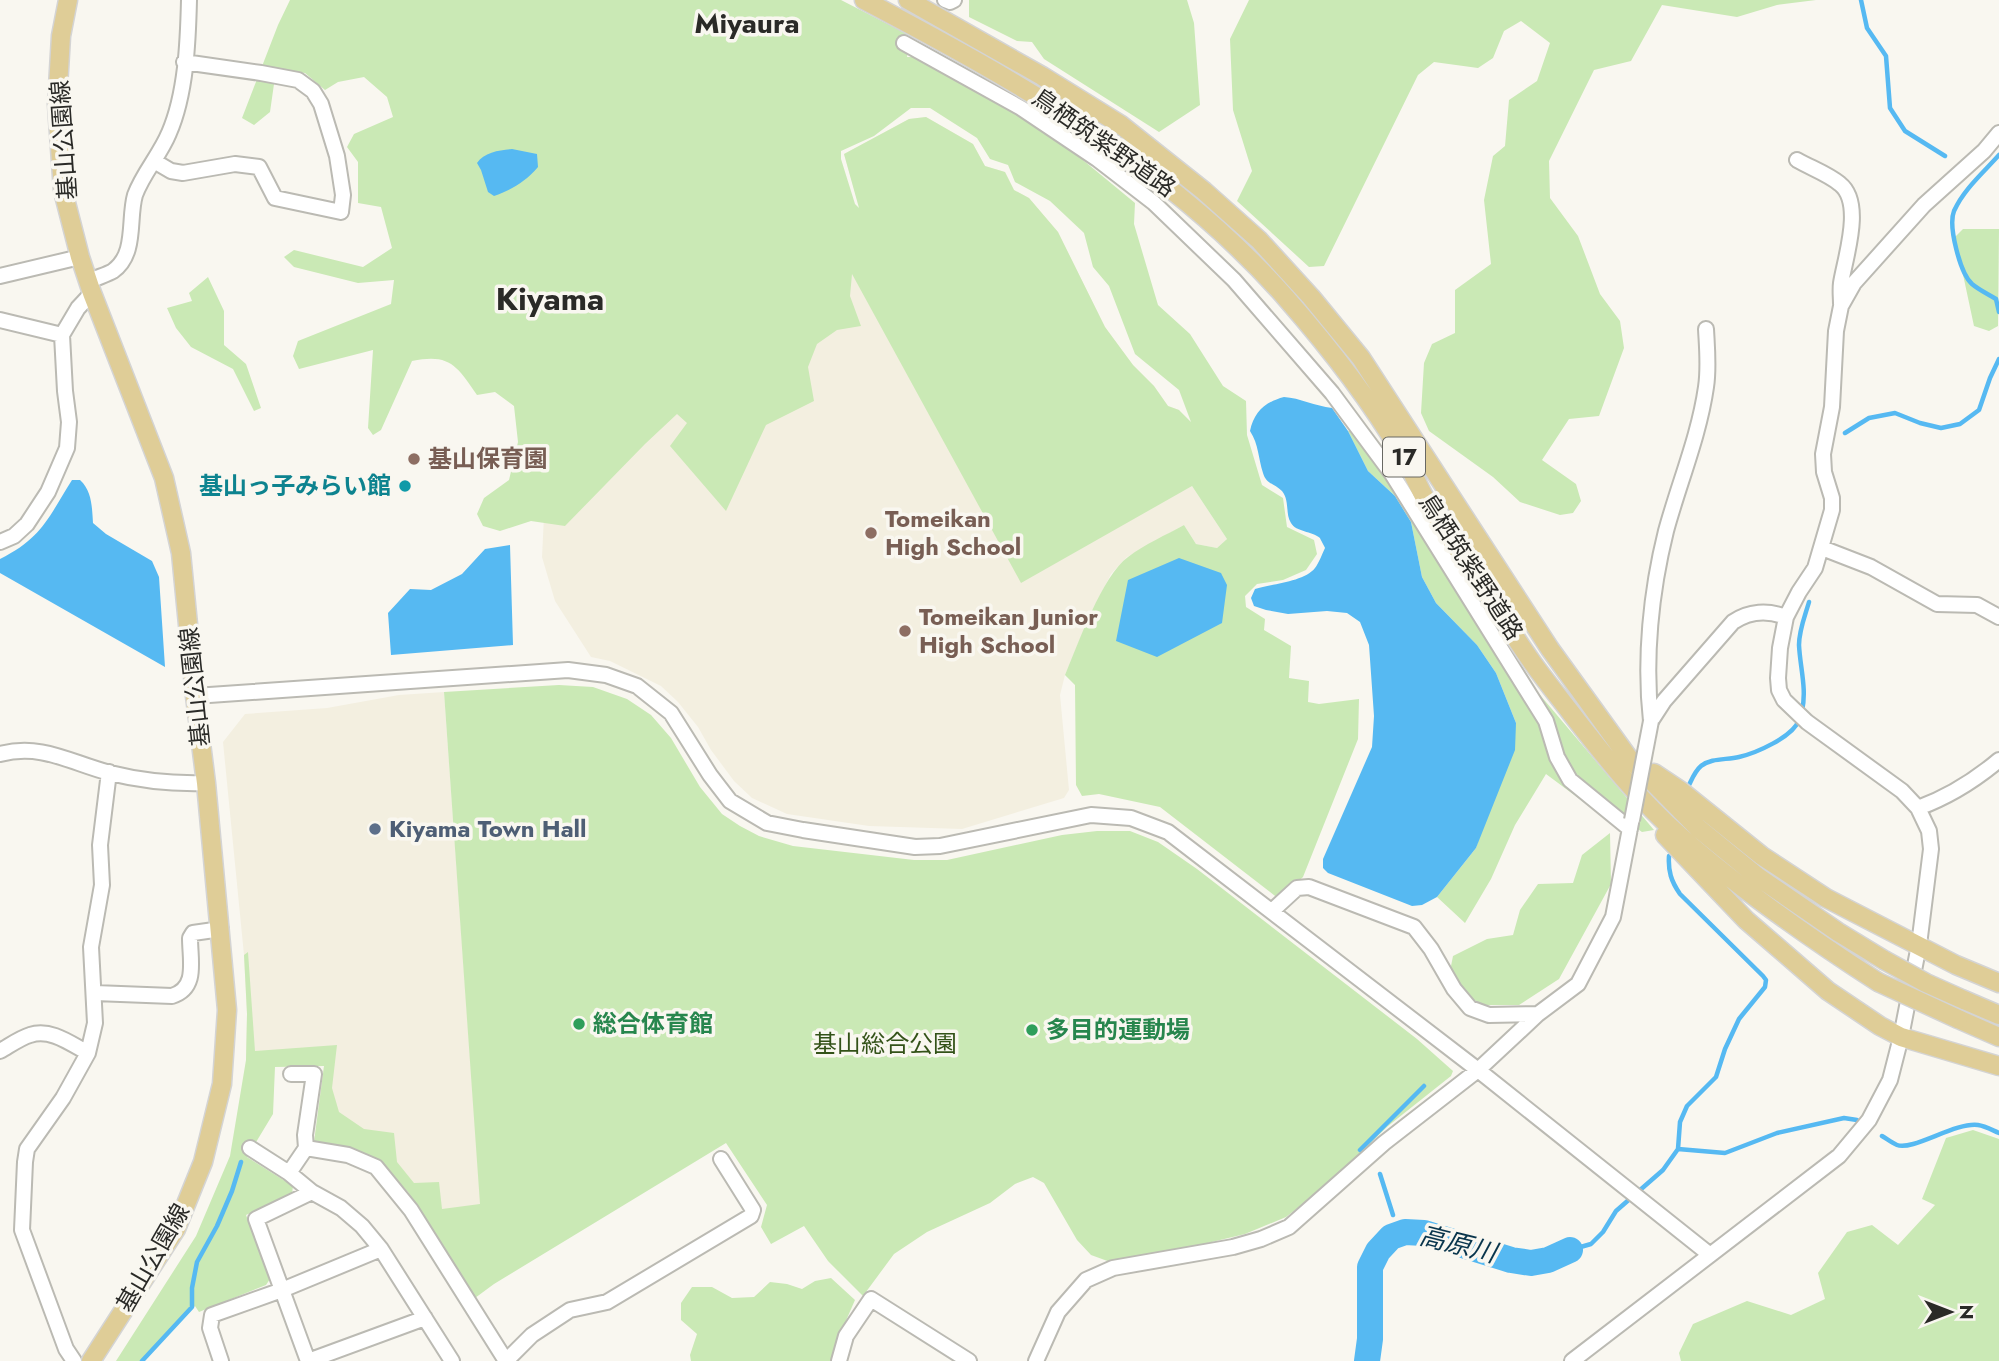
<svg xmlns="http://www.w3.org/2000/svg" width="1999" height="1361" font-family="Jost,'Noto Sans JP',sans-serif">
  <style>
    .built { fill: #f3efe0 }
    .green { fill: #cae9b5; fill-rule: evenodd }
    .water { fill: #56b9f2 }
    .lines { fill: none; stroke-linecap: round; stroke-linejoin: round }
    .stream { stroke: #56b9f2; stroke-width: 4.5 }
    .river { stroke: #56b9f2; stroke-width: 26 }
    .minor-casing { stroke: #bbbab3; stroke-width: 18 }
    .major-casing { stroke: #d4d4d4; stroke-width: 21 }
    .minor { stroke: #fff; stroke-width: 14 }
    .major { stroke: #dfcd97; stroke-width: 18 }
    .minor-bridge-casing { stroke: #bbbab3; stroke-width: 18; stroke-linecap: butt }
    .major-bridge-casing { stroke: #d4d4d4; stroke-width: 21; stroke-linecap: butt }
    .minor-bridge { stroke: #fff; stroke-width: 14 }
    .major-bridge { stroke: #dfcd97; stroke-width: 18 }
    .education-dot { fill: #8d6e63; stroke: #f9f7f0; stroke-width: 2.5 }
    .culture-dot { fill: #0f9aa8; stroke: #f9f7f0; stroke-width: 2.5 }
    .service-dot { fill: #5c6f8a; stroke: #f9f7f0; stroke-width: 2.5 }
    .leisure-dot { fill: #2e9e5b; stroke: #f9f7f0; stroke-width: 2.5 }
    .labels { text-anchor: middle; stroke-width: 7; stroke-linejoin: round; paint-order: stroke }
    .shield { fill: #f9f7f0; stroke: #686863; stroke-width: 2 }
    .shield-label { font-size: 23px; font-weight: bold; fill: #2a2a27 }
    .street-label { font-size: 24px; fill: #2a2a27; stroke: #f9f7f0 }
    .education-label { font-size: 24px; font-weight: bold; fill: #785e54; stroke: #f9f7f0; text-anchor: start }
    .culture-label { font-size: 24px; font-weight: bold; fill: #0d838f; stroke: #f9f7f0; text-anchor: end }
    .service-label { font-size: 24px; font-weight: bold; fill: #4e5e75; stroke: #f9f7f0; text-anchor: start }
    .leisure-label { font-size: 24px; font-weight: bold; fill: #27864d; stroke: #f9f7f0; text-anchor: start }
    .park-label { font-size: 24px; fill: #335218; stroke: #f9f7f0 }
    .water-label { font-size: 26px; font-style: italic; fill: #09354c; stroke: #f9f7f0 }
    .quarter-label { font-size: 28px; font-weight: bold; fill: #2a2a27; stroke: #f9f7f0 }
    .district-label { font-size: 32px; font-weight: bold; fill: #2a2a27; stroke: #f9f7f0 }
  </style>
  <rect width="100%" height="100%" fill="#f9f7f0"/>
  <path class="built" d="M926,117L973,144L985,166L1005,172L1014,190L1029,198L1058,232L1105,327L1133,365L1154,386L1168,406L1179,410L1192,486L1227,539L1217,548L1196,544L1184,525L1127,557L1111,574L1090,615L1065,675L1060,695L1069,790L1064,798L962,829L869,826L787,814L752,798L734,781L711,750L698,727L678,702L661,686L610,661L591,657L555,601L542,557L544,516L860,210L844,154L909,119Z
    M444,692L485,1264L475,1298L408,1192L383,1165L349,1148L314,1142L324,1066L275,1067L246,1060L247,1014L244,955L223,742L245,714L327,708L399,695Z"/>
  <path class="green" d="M290,0H841L911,36L907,57H923L1002,103L1072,151L1135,203L1134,224L1158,305L1190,334L1223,386L1246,401L1247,435L1262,485L1283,498L1287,527L1314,540L1317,554L1306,570L1283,580L1257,584L1245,596L1246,607L1265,619L1264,630L1291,646L1289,678L1309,681L1308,702L1319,704L1359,699L1358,739L1303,877L1279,899L1160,807L1099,794L1082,796L1076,785L1075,685L1065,675C1078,644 1102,576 1128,557C1145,544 1166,535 1184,525L1196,544L1217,548L1227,539L1192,486L1021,583L852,274L850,296L861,326L837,330L817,344L808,367L814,401L766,425L726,511L670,446L687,423L677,414L645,444L565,526L531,521L500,531L483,526L477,514L484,498L509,480L518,442L514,406L495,392L477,395C457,366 450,353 412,361L381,430L373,435L368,428L373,350L299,369L293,356L298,341L391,304L394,280L358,283L294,267L284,257L294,250L363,267L392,248L381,207L358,203V162L347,147L354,134L393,117L387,97L364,77L338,82L325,90L305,73L276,70L270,112L254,125L242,118L278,25ZM911,108H930L977,138L990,159L1008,165L1015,182L1050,201L1084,233L1093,267L1109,286L1135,354L1179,390L1191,422L1179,410L1168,406L1154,386L1133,365L1105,327L1058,232L1029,198L1014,190L1005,172L985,166L973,144L926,117L909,119L844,154L859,208L855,204L841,159V151L874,136Z
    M969,0H1187L1194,23L1200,105L1159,132L1044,59L1032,42L1017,41L969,17Z
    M1249,0H1816L1777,5L1737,17L1662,5L1631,61L1594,70L1549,161L1550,198L1578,236L1600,294L1620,321L1624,348L1599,416L1569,419L1542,460L1576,484L1581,501L1573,513L1560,515L1520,502L1493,477L1429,431L1421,413L1424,363L1432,344L1455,333V290L1491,264L1484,200L1493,156L1505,146L1509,100L1537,81L1550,43L1521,21L1504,31L1493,58L1478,68L1434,62L1418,75L1324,266L1309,267L1237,201L1252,171L1233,110L1230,39Z
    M1963,229H1999L1998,326L1989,331L1974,326L1955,237Z
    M208,277L224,311V345L246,364L261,408L254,411L233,369L191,347L176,328L167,308L192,301L189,293Z
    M1363,428L1508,657L1654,830L1642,832L1614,812L1605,818L1546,774L1515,825L1491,879L1465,923L1437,897L1476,848L1516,723L1496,673L1477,645L1436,603L1422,577L1411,522L1395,496L1368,471L1348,431Z
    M559,685L593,687L627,699L651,715L671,738L700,787L722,814L740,826L759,836L793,846L914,860H947L1062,835L1097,831H1130L1158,842L1197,869L1417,1039L1453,1071L1451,1076L1388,1126L1327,1185L1286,1217L1245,1234L1191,1247L1113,1263L1091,1255L1077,1240L1044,1183L1033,1177L1015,1184L990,1203L927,1232L894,1254L863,1296L828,1261L804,1226L771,1244L761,1227L767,1205L726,1143L494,1284L475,1298L408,1192L383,1165L349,1148L314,1142L324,1066L275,1067L273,1114L247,1157L293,1186L292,1194L246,1215L270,1279L266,1285L199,1312L195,1306L144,1361H116L196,1236L230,1156L246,1060L247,1014L244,955L248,952L255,1051L337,1045L332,1088L339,1112L364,1129L394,1133L397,1162L414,1183L439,1182L442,1209L480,1204L444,692Z
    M1610,833L1611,884L1559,979L1519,1005H1484L1468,997L1450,971L1453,956L1487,939L1513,935L1520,910L1538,884L1573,883L1582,855Z
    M1973,1130L1999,1139V1361H1681L1679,1353L1693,1324L1747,1301L1791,1315L1825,1299L1818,1273L1847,1232L1872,1225L1898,1245L1935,1205L1922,1199L1946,1138Z
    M831,1278L855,1300L841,1332L840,1361H691L690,1355L697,1334L681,1320V1303L692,1287H712L732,1298L754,1297L770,1282L787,1284L802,1289L815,1281Z"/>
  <path class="water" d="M512,149L537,154L538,167C525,182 513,189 494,196L488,192L481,170L477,163C484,152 500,150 512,149Z
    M1284,397C1300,398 1315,406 1332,408L1348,431L1368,471L1395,496L1411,522L1422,577L1436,603L1477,645L1496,673L1516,723L1515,750L1476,848L1437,897L1422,905L1412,906L1328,873L1323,868V859L1372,747L1374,716L1369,645L1360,622L1347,613L1327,611L1288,614L1266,610L1254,606L1251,598L1255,589C1271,584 1304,582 1315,568C1319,563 1322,554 1325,548C1325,547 1320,539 1320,538C1312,531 1296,532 1291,523C1285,514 1290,501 1282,491C1275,484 1266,484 1263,473C1258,458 1259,445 1250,431C1254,412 1265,402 1284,397Z
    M72,480H80C92,491 92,507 93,523L106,534L152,561L159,577L165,667L0,573V559C42,538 48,518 72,480Z
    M510,545L513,645L391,655L388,613L410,589L431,590L462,574L485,549Z
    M1179,558L1221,573L1227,585L1222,623L1157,657L1116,641L1128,580Z"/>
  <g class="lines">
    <path class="stream" d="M1861,0L1867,28L1886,56L1890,108L1905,131L1945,156
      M1999,155C1983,173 1964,189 1954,211C1948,226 1960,273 1972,284C1979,290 1988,294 1996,299L1999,312
      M1845,433L1869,418L1895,413L1920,423L1941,428L1960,424L1979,410L1990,378L1999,359
      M1802,711C1807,689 1800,667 1799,645C1799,630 1805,616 1809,602
      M1689,785C1692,779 1695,771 1701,766C1711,758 1726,760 1739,757C1756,753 1793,737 1799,720
      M1882,1136C1887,1139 1892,1143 1897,1145C1913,1151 1955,1122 1978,1125C1985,1126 1992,1130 1999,1133
      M1678,1149L1725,1153L1777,1133L1844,1118L1857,1120
      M1360,1150L1424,1086
      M1380,1174L1393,1215
      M1570,1250L1591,1244L1603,1232L1616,1211L1663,1170L1678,1149L1680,1122L1687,1106L1716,1077L1725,1049L1739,1019L1765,987L1766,980L1763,976L1680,894C1671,881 1668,871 1669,856
      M142,1361L192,1307V1288L197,1262L217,1226L232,1191L241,1162"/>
    <path class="river" d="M1367,1361L1370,1339V1267L1378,1251L1391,1237L1405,1232L1424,1233L1511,1260L1531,1263L1548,1260L1570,1250"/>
    <g class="minor-casing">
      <path id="minor" d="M945,0L950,2L954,0
        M904,43L1021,108L1097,159L1154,203L1234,280L1332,393L1392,474L1546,721L1557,757L1570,780L1630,829
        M1797,160C1811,168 1828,174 1840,184C1864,203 1845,258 1841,283C1840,290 1841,297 1841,304
        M154,161L171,171L183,173L235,164L259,167L275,198L341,212L343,195L337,156L321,104L313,91L298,80L261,73L184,62
        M0,276L80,257
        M88,282C95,278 106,275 113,271C137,254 128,219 135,195C143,173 160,155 169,133C186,94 188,42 189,0
        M0,320L62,335
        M0,542L14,536L27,524L48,492L67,448L69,422L65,391L62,335L78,308L92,293
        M1822,548L1871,567L1937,604L1977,605L1999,617
        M195,696L568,670L606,675L637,686L671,713L710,775L730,801L767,823L803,830L915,847L940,846L1091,815L1131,818L1168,832L1478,1070L1709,1254
        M1651,721C1644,659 1651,591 1666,531C1679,483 1699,436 1706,387C1709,368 1707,348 1706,329
        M1651,721L1664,701L1733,622C1749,611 1768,610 1786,617
        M0,754C42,743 71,763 110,773C142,781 174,784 206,783
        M1918,808C1948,797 1974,781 1999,760
        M1272,911L1297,888L1309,887L1414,927L1431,949L1454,989L1470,1008L1489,1015L1538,1014
        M95,993L172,996C198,988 190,961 190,938L193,933L221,929
        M0,1051C9,1046 20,1038 30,1035C51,1028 71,1044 88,1053
        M291,1074H314L305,1135L306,1148L289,1173L312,1192L341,1208L362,1226L381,1249L452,1361
        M250,1148L289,1173
        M306,1148L348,1155L376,1167L411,1210L506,1361
        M74,1361L66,1349L22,1230L25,1162L27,1149L63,1098L88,1053L95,1023L91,947L102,885L100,845L109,772
        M221,1361L210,1328L212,1315L282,1290L381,1249
        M308,1361L256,1219L312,1192
        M308,1361L425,1318
        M506,1361L532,1335L570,1310L607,1302L751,1216L753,1210L721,1159
        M839,1361L846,1336L871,1299L969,1361
        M1036,1361L1058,1312L1086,1280L1113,1268L1233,1247L1261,1239L1289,1227L1384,1143L1478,1070L1538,1014L1578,984L1613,917L1631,823
        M1572,1361L1839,1156L1869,1120L1890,1080L1901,1037L1919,945L1931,849L1929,831L1918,808L1902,791L1807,722L1784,700L1779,690L1778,678L1780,648L1786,617L1799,592L1815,568L1832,510V498L1824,472L1823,454L1832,407L1836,331L1841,306L1854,283L1924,205L1984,151L1999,133"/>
    </g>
    <g class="major-casing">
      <path id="major" d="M68,0L61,36L57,104L63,191L80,257L92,293L164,478L181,553L195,696L206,783L227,1010L222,1084L203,1162L176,1229L91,1361
        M864,0C1017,81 1170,166 1286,298C1328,346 1369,398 1402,454C1411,468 1417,484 1425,498C1441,525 1459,551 1477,577C1495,605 1512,634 1532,662C1544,679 1558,696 1571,713C1605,757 1639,800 1681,837C1742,891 1810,938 1878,982
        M908,0L1042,76L1121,125L1204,191L1259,240L1311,297L1361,358L1550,649L1628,757L1698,828L1758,877L1838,932L1884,960
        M1654,773L1681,791L1762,856L1826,898L1956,965L1999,983
        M1665,835L1746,920L1828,991L1880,1026L1901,1037L1999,1066
        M1964,1000L1999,1015
        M1958,1019L1999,1037"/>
    </g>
    <use href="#minor" class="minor"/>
    <use href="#major" class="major"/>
    <g class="minor-bridge-casing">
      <path id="minor-bridge" d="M1632,820L1651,721"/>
    </g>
    <g class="major-bridge-casing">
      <path id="major-bridge" d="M1884,960L1926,983L1964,1000
        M1878,982L1958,1019"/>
    </g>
    <use href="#minor-bridge" class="minor-bridge"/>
    <use href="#major-bridge" class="major-bridge"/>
  </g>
  <g class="education-dot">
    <circle cx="414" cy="459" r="7"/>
    <circle cx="871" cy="533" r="7"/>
    <circle cx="905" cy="631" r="7"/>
  </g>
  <circle class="culture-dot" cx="405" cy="486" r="7"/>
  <circle class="service-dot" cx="375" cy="829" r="7"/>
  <g class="leisure-dot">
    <circle cx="579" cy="1024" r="7"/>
    <circle cx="1032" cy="1030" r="7"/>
  </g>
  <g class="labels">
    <rect class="shield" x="1383" y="437.5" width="42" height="39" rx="5"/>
    <g class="shield-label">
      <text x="1404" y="465">17</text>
    </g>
    <g class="street-label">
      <text transform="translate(64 140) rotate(-94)" y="8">基山公園線</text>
      <text transform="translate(1104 143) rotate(35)" y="8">鳥栖筑紫野道路</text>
      <text transform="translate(1471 567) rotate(57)" y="8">鳥栖筑紫野道路</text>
      <text transform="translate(195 687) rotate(-96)" y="8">基山公園線</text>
      <text transform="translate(153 1258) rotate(-60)" y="8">基山公園線</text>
    </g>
    <g class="education-label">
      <text x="428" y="467">基山保育園</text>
      <text x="885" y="527">Tomeikan<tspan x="885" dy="28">High School</tspan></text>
      <text x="919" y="625">Tomeikan Junior<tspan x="919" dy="28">High School</tspan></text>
    </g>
    <g class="culture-label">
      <text x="391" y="494">基山っ子みらい館</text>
    </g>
    <g class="service-label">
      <text x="389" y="837">Kiyama Town Hall</text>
    </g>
    <g class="leisure-label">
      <text x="593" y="1032">総合体育館</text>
      <text x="1046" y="1038">多目的運動場</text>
    </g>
    <g class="park-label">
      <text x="885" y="1052">基山総合公園</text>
    </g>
    <g class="water-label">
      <text transform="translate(1458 1244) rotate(14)" y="9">高原川</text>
    </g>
    <g class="quarter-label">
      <text x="747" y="33">Miyaura</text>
    </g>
    <g class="district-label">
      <text x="550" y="310">Kiyama</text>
    </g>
  </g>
  <g transform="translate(1950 1312) rotate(90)" stroke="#f9f7f0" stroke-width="5" paint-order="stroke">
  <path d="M0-5L12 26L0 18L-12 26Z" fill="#2a2a27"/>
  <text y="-10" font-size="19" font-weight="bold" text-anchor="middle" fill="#2a2a27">N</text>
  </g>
</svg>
